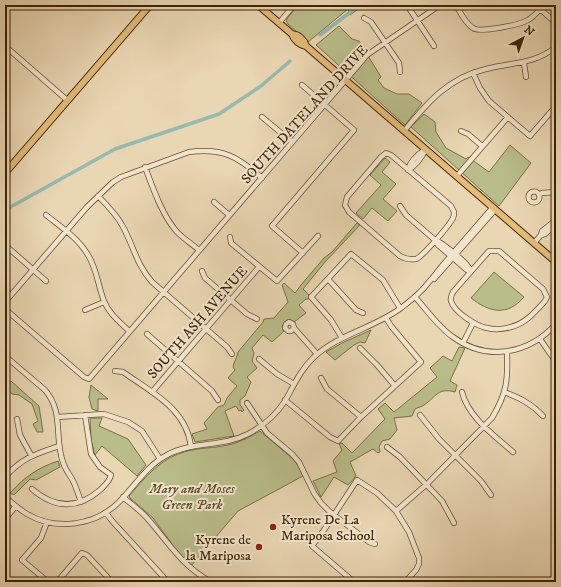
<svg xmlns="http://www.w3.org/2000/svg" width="561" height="587" font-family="'IM FELL DW Pica',serif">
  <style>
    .green { fill: #b9bd8a; stroke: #7a7047 }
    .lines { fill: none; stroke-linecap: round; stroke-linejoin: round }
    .canal { stroke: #97b9b0; stroke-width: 3.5 }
    .minor-casing { stroke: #675030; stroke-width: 6 }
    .major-casing { stroke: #3c2304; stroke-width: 8 }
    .minor { stroke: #f1e4cd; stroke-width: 4.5 }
    .major { stroke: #e4bb79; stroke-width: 6 }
    .poi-dot { fill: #8f2418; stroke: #f1e4cd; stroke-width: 1.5 }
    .labels { text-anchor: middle; stroke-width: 4; stroke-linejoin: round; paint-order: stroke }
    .street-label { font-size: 14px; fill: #3c2304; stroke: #f1e4cd }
    .park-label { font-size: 14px; font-style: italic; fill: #5b4a26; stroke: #f1e4cd }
    .poi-label { font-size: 14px; fill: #3c2304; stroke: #f1e4cd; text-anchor: start }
  </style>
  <rect width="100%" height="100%" fill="#e9d6b2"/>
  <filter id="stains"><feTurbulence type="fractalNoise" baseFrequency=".005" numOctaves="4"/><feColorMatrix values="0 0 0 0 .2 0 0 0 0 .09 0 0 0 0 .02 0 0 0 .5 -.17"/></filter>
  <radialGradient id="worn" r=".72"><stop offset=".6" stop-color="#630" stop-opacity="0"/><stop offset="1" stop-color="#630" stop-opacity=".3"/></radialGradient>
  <path class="green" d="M298,5H364L350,15L348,9L308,42L288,24L286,20Z
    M339,26L352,39L359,41L381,77L378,80L384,88L397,94H409L422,103L405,125L316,45Z
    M424,114L435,122L436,132L446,148L466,159L468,157L489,172L510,145L531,163L499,206L411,127Z
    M385,158L390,162L382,172L396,184L383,199L397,211L388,221L372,208L363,219L356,213L381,185L370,175Z
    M357,223L360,225L325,262L303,289L309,295V299H306L299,305L306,313L294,322L290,320L286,321L282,326L284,331L272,342L263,335L252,348L254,353L252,361L257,368L247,377L251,382L245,396L240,400V405L244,410L242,412L241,410L239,411L236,406L225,411L234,436L195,442L192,434L207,429L204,423L218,407L224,405L227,398L237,386L228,378L235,370L233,367C234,361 237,358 238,352L263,322L264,319L274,318L288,302L282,285L284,283L295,293L301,285L324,258L332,252Z
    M494,272L524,297C507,317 489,312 471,298Z
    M371,330L365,343L360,342L354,345L335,360L326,352L344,342Z
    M459,347L465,348L450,381L457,385L455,392C438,387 436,397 424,405C422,407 418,407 415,409L412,416L394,418L397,430L390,439L382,441L379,447L380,452L378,453L373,449L350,462L356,476L348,485L334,477L321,497L313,481L337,472L333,461L342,450L339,444L342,443L352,453L385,419L378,409L385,403L394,412L437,377L430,368L443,356L452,361Z
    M11,381L39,406L43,432H37L33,424L38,421L32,404L19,395L12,394L6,387Z
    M91,385L108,399H98V411L92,409L89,397Z
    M90,418H102L99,426L128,439L146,465L137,476L102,446L95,455L91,440Z
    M260,431L293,459L300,468L303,476L238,511L191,566L177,551L153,518L130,498L129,496C143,480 157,462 178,454C195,447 214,449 232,444C242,441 251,436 260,431Z
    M58,461L60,467L36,480L30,479L14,495L10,493C25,477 37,468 58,461Z"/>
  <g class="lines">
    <path class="canal" d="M320,35L360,5
      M5,210L115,149L219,114L261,86L290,61"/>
    <g class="minor-casing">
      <path id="minor" d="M407,5L434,46
        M456,5C460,12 465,23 473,28C480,33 519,25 528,20C534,17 539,10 544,5
        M540,9L556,23
        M364,18L371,22L399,63L400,72
        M279,23L294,5
        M5,46L67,100
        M524,63L526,77
        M473,73L480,88L489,101L530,136L556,106
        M302,85L354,130L272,226L303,253
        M262,117L292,142
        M404,131C428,102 448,78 486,69C512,62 533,65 556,47
        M461,131L468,134L482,146
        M386,153L391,155L451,206L454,212C454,215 454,216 453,218C449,226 423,256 416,259C410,260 405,259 400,256L349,212L345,205L347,197L381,157Z
        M145,167C153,188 162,215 177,232C184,239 192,244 199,250
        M408,170C410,161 418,154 426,149
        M408,170C416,166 422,157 426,149
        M457,176L508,117
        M528.5 197a5.5 5.5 0 1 1 11 0a5.5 5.5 0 1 1-11 0Z
        M539,195L542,193L556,192
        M98,196C107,205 116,214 122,225C133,244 136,264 152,282L227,347L232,354
        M214,202L229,215
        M400,206L406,215L435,240L438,245L467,270L471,271
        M46,215C61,227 78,238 88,255C97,269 98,286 104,301C109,314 120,322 129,331
        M541,235L545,234L556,224
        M230,237L231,243L277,281L318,236
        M435,240C443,243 468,263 471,271
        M534,243L541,235L542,231L556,220
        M5,245L46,281
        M489,251H499L543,289L547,297L545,301C535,312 526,323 511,327C504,329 495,330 487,328C476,326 454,312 451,301C450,297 452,295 453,292Z
        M202,271L205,278L247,314L257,319
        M328,279L356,310L363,313
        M434,279L494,211
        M415,297C427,310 438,327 453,337C487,362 529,354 556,324
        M5,302L87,207L113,182L121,177L189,152C223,148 237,156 262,178
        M5,309L84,377L89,379L367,55L440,5
        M85,310L104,302
        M294,328L291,331H288L285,328L286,324L289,322L293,324L294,328L317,354
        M147,334L212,391L218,400
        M342,338L331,320L311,297L351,254L383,280L400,308
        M540,339L556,362
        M463,343L473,323
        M360,348L377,365L395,386
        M5,356L45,390C65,413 53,439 64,465C66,470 69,474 72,479C76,486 78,494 81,502
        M259,359L277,374L294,384
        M115,371L123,372C151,392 187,409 191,447
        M321,378L327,389L361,417
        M152,392L259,267
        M462,392C468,417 494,435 513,452
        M504,392C520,398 532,404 543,416
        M285,400L330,437L338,441L361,417L421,362L391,326L386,318
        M247,403L267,433L292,454L299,462L314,493L321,503L329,511L369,542L375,544
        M420,415L439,439L481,481L491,495
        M57,417L104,414L128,422L142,431L160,459
        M17,419L20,435L31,455
        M387,447L400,457L442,501L454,523
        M5,477C22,458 35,454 59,446
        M32,489C54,508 77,510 100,490C104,486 110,481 111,475L100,467L91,454L85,415
        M5,497C12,503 19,509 27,514C56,531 95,526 119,502C135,486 146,466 167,455C193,441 223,447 248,434C263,426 276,415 285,401C294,385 301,369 314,357C339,334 374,328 401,308C410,301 421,293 428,283C433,278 437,272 442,266C459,246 476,227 493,207
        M123,497C131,504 140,510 147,518C169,543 181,565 211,582
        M396,511L427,484L492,418C507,393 508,380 507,352
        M106,513L113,522L168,582
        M5,519L16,506
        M47,522L41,538L22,560L48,582
        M57,582L82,553L87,555L112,582
        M354,582L312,546L324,530L357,480L377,493L396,511L409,532L419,558V564L416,570L405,582"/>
    </g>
    <g class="major-casing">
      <path id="major" d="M258,5L292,34C294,40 300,45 306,46L556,262
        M292,34C299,35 304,40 306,46
        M5,173L150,5"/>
    </g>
    <use href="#minor" class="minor"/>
    <use href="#major" class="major"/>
  </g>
  <g class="poi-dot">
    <circle cx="273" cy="527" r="4"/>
    <circle cx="259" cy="547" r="4"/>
  </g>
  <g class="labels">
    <g class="street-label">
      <text transform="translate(304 114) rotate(-48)" y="5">SOUTH DATELAND DRIVE</text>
      <text transform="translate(197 322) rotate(-49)" y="5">SOUTH ASH AVENUE</text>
    </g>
    <g class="park-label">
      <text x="192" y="493">Mary and Moses<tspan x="192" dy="16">Green Park</tspan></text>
    </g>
    <g class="poi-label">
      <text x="281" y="524">Kyrene De La<tspan x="281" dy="16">Mariposa School</tspan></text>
      <text x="251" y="544" text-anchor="end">Kyrene de<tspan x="251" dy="16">la Mariposa</tspan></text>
    </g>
  </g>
  <rect width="561" height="587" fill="none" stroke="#e9d6b2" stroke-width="20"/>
  <rect x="6" y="6" width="549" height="575" fill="none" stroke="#3c2304" stroke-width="2"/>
  <rect x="10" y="10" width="541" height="567" fill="none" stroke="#3c2304"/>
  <g transform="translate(523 38) rotate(41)" stroke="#f1e4cd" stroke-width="3" paint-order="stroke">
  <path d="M0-3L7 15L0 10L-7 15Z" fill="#3c2304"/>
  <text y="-6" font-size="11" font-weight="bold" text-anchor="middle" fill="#3c2304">N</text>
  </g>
  <rect width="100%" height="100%" filter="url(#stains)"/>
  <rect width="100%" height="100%" fill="url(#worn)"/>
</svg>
